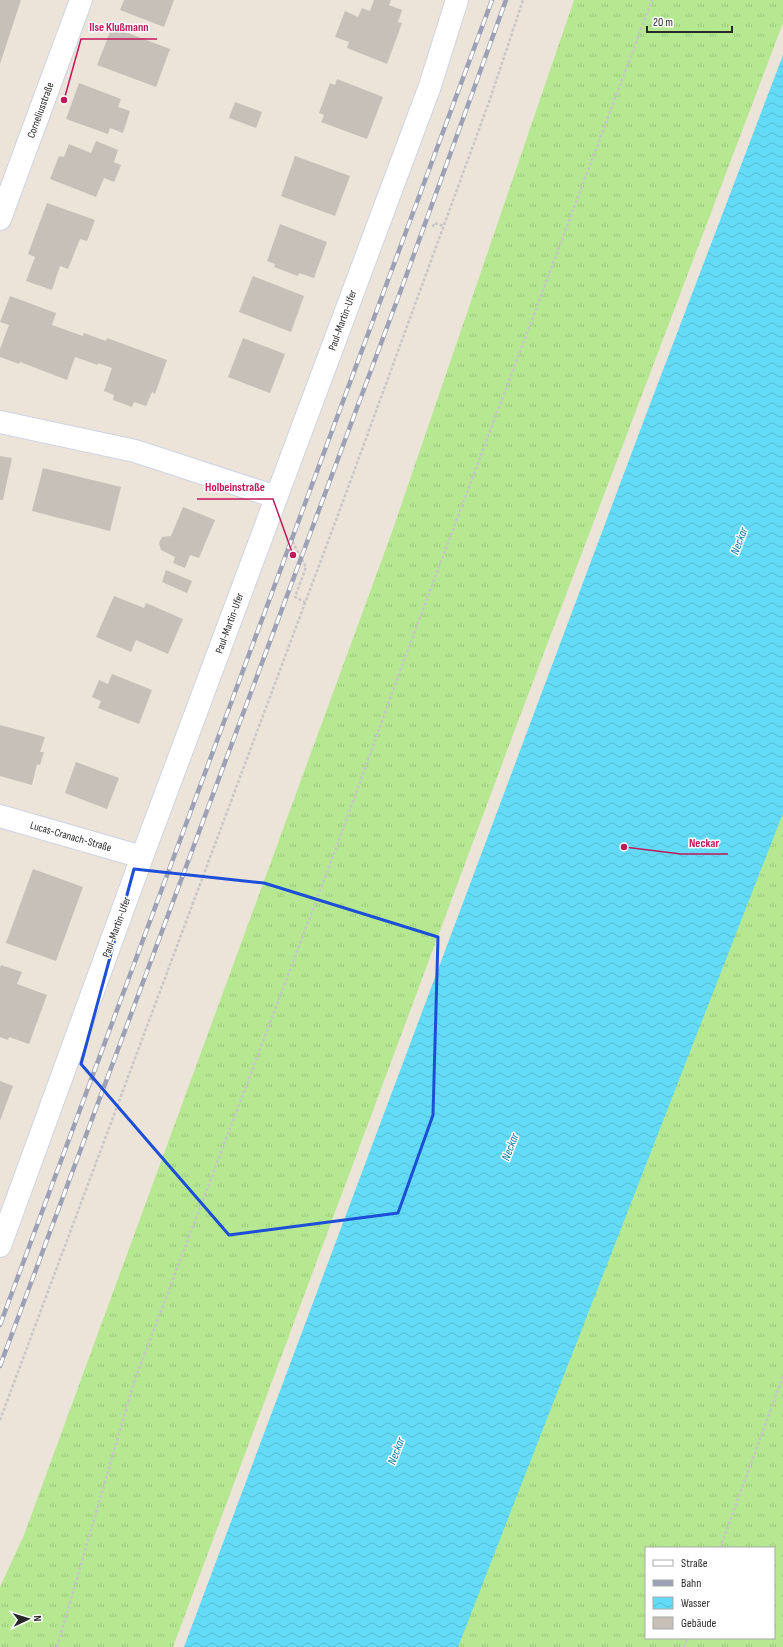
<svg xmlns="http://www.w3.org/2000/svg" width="783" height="1647" font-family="'Sofia Sans Condensed',sans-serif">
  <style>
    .grass { fill: url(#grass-tufts); fill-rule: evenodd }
    .water { fill: url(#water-waves) }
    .building { fill: #c7c0b9 }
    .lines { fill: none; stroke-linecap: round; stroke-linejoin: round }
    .minor-casing { stroke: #ced4e3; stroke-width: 24 }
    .path { stroke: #c7c7c7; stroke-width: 2.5; stroke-dasharray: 3 2; stroke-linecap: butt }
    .minor { stroke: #fff; stroke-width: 22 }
    .rail-casing { stroke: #9ca1b5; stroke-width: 4.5 }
    .rail { stroke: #fff; stroke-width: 3; stroke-dasharray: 9; stroke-linecap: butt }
    .marked { fill: none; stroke: #1d4ed8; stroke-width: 3; stroke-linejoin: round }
    .labels { text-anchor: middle; stroke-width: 3; stroke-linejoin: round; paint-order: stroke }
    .street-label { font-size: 11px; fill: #292929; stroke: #fff }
    .water-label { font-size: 12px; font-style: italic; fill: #0378a2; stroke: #fff }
    .leader { fill: none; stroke: #c2185b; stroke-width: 1.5 }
    .callout-dot { fill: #c2185b; stroke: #fff; stroke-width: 1.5 }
    .callout-label { font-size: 12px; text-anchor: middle; font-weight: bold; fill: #c2185b; stroke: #fff; stroke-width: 3; stroke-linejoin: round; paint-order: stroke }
  </style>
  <defs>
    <pattern id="grass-tufts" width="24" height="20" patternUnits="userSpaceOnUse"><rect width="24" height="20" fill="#b5e891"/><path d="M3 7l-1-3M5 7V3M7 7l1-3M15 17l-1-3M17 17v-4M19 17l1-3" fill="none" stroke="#9cc77d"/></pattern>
    <pattern id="water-waves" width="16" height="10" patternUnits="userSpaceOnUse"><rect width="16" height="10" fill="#63dbf7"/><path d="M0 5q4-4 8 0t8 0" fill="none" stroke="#56bcd4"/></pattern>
  </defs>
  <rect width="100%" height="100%" fill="#ece3d9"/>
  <path class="grass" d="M574,0H783V23L517,724L173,1647H0V1587L24,1535L392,532Z
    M783,783V1647H450ZM646,1548H774V1638H646Z"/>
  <path class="water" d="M783,55V813L458,1647H184L644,420Z"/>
  <path class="building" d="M0,0H21L0,64Z
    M124,0H174L164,27L120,10Z
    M374,0H391L389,5L402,10L398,22L402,23L387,64L347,48L349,42L335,37L345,11L358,17L362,8L370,11Z
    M112,27L170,49L156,87L97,65Z
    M337,79L383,97L367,139L321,122L324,115L319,113L330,83L335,85Z
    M79,83L121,99L118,107L130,111L123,133L110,128L108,134L66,119Z
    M235,102L262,112L256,128L229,118Z
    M96,141L118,150L114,162L121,165L114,182L104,178L96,197L50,179L59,156L64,157L69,144L91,153Z
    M295,156L350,176L335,216L281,196Z
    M47,203L95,220L87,241L80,239L68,269L60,266L52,290L26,281L35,257L28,254Z
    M280,224L327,242L314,278L299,273L298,276L274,267L275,264L267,261Z
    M253,276L304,296L291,332L239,312Z
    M10,296L56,313L52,325L83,336L84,333L106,341L107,338L167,360L155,394L152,392L146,406L134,402L132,407L113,400L114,395L104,391L112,368L98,363V365L75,357L67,380L20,362L19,364L0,357V349L9,325L0,322Z
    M243,338L285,354L270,393L228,377Z
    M0,456L12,458L3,500H0Z
    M43,468L121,487L110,531L32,511Z
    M183,507L215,520L199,558L190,555L185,568L173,563L175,557L161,550L159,543L162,537L171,536Z
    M166,570L192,581L187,593L162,582Z
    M114,596L144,608L146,603L183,619L168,654L136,640L131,652L96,637Z
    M112,674L152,690L139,724L98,708L101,701L92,697L99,680L108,684Z
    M0,725L45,737L40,752H44L40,765L37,764L32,785L0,776Z
    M76,762L119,778L107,809L65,793Z
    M33,869L83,887L56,961L6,943Z
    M1,965L22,972L17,984L47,995L29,1044L9,1037L8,1040L0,1037V968Z
    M0,1081L13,1086L0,1121Z"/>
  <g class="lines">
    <g class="minor-casing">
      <path id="minor" d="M0,219L81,0
        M0,422L135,451L276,497
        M0,816L142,857
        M0,1246L142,857L430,86L457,0"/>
    </g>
    <path class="path" d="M433,227L434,223L444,226
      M290,537L306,567L295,597L305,602
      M0,1420L345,496L489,102L523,0
      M720,1548L783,1376
      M57,1647L134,1382L335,851L404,660L652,0
      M684,1647L687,1638"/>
    <use href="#minor" class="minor"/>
    <g class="rail-casing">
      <path id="rail" d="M0,1325L492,0
        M0,1366L405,279L506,0"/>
    </g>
    <use href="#rail" class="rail"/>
  </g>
  <path class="marked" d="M134,869L264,883L438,937L433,1115L398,1213L229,1235L81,1064Z"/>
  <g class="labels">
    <g class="street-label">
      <text transform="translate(40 110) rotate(-70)" y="4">Corneliusstraße</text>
      <text transform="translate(342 320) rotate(-70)" y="4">Paul-Martin-Ufer</text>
      <text transform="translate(229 623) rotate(-70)" y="4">Paul-Martin-Ufer</text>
      <text transform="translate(71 836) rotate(16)" y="4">Lucas-Cranach-Straße</text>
      <text transform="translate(116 927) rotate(-70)" y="4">Paul-Martin-Ufer</text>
    </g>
    <g class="water-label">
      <text transform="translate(739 541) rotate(-69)" y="4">Neckar</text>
      <text transform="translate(510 1147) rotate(-69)" y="4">Neckar</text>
      <text transform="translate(396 1451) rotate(-69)" y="4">Neckar</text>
    </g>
  </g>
  <path class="leader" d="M64 100L81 39H157M293 555L273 499H197M624 847L681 854H728"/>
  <g class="callout-dot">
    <circle cx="64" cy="100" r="4"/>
    <circle cx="293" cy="555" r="4"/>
    <circle cx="624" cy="847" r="4"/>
  </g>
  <g class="callout-label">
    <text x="119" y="31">Ilse Klußmann</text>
    <text x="235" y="491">Holbeinstraße</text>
    <text x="704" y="847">Neckar</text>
  </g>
  <rect x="645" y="1547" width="130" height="92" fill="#ffffff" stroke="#a9a9a9"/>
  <rect x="653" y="1560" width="20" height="6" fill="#ffffff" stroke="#a9a9a9"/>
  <text x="681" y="1567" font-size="12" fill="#292929">Straße</text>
  <rect x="653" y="1580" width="20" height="6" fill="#9ca1b5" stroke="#a9a9a9"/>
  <text x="681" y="1587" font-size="12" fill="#292929">Bahn</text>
  <rect x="653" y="1597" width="20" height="12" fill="url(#water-waves)" stroke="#a9a9a9"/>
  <text x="681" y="1607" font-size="12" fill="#292929">Wasser</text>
  <rect x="653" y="1617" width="20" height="12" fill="#c7c0b9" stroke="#a9a9a9"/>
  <text x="681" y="1627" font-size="12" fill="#292929">Gebäude</text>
  <g transform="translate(28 1619) rotate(86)" stroke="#ffffff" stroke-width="3" paint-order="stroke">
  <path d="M0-3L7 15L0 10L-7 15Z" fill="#292929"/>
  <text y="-6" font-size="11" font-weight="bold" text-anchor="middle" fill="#292929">N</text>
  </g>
  <path d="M647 26v6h85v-6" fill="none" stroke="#292929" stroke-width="2"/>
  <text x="653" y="26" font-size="12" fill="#292929" stroke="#ffffff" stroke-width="3" paint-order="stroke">20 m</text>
</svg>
